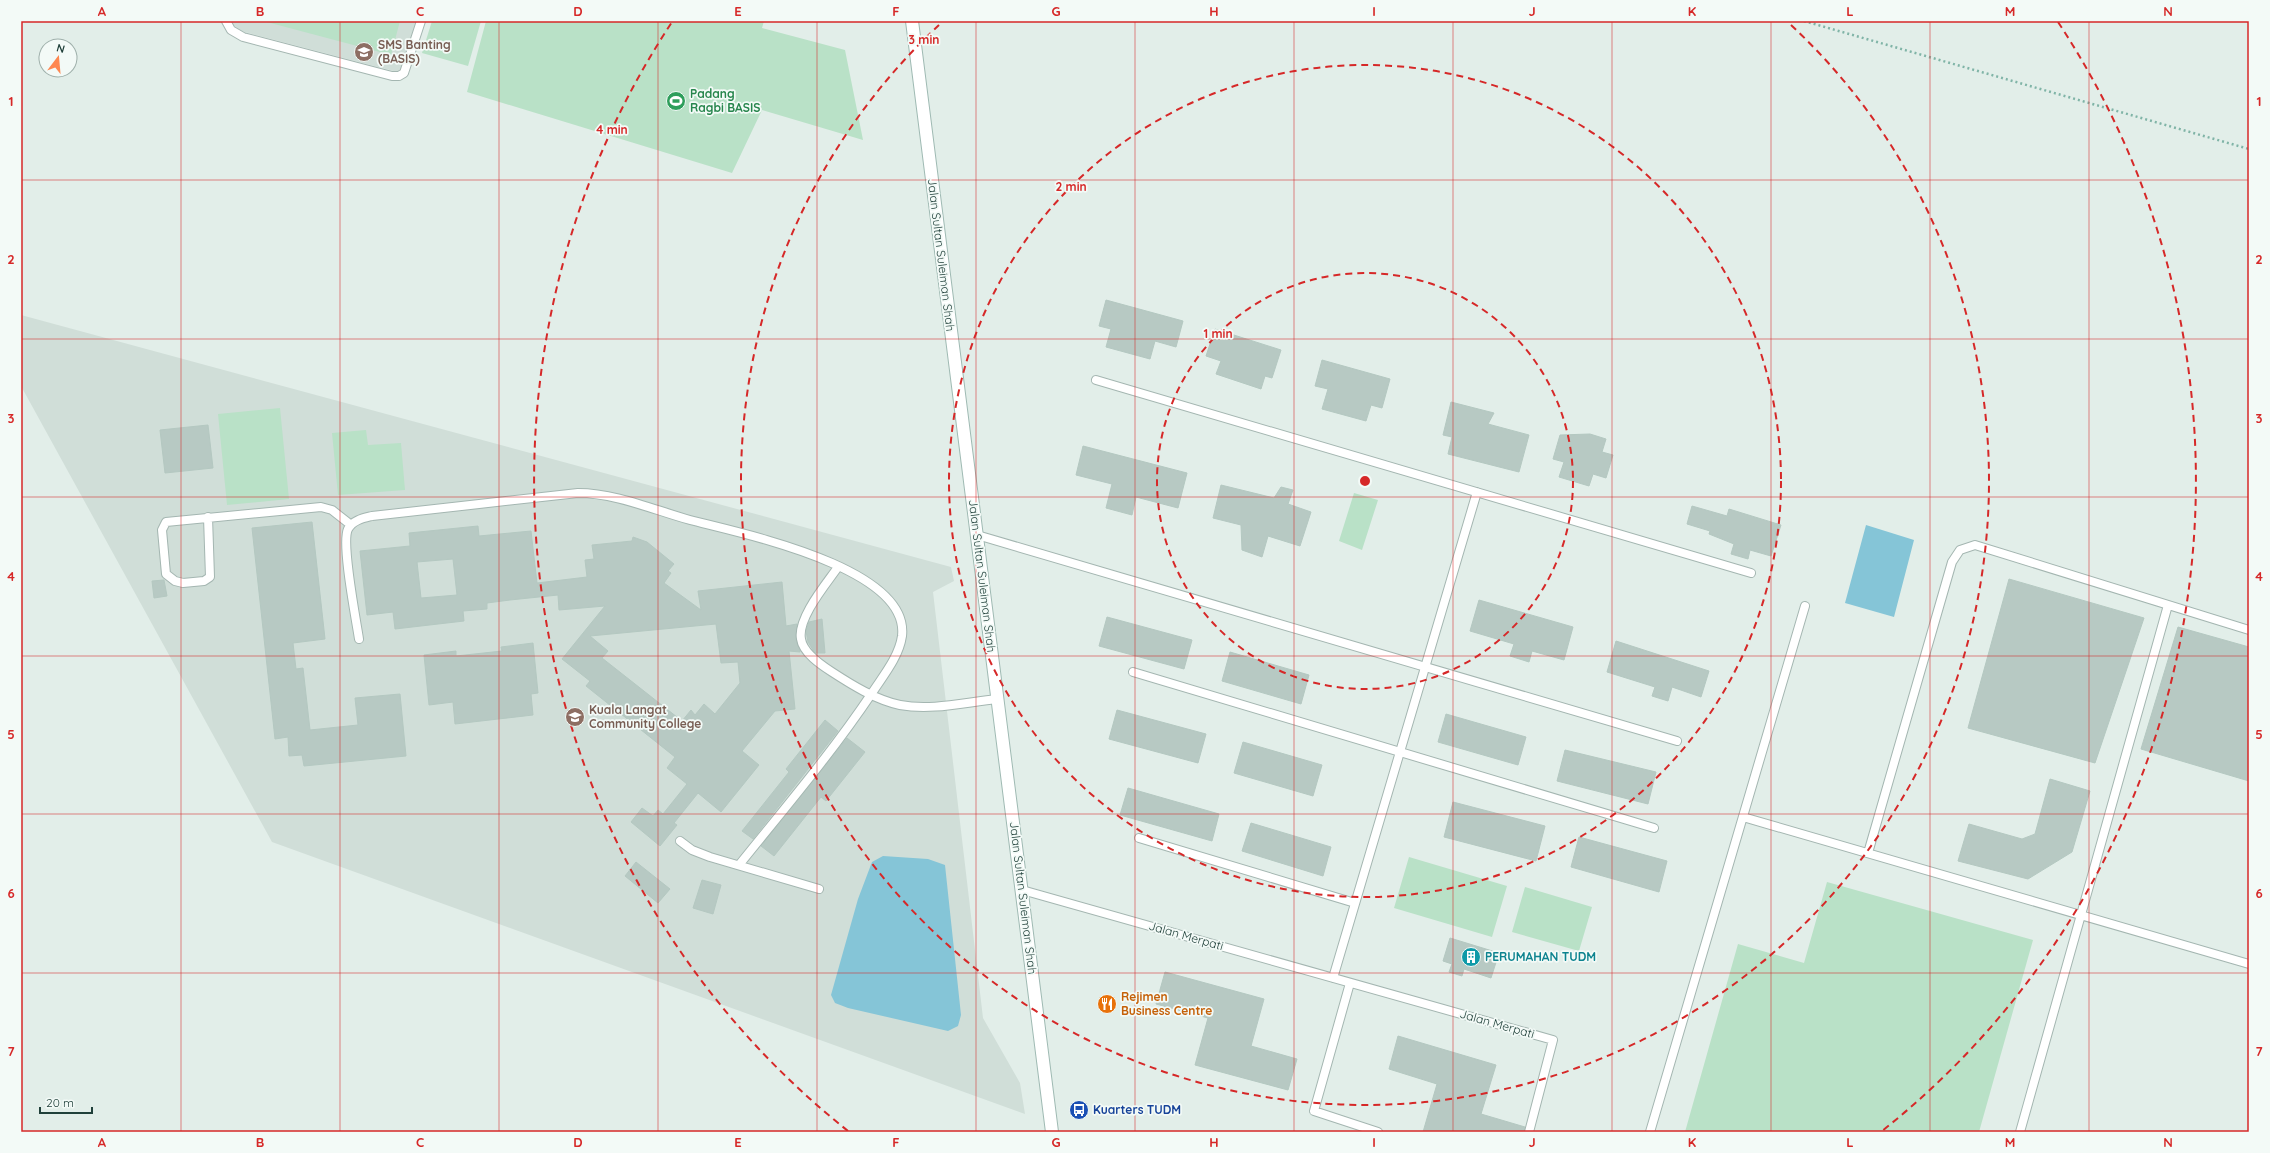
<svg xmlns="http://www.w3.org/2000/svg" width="2270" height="1153" font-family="Quicksand,sans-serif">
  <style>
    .built { fill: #d0ded8 }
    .green { fill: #b9e1c7 }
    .water { fill: #85c5d7 }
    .building { fill: #b7c9c3; stroke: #b4c8c1; fill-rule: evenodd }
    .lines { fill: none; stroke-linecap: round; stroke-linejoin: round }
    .lane-casing { stroke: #a4b6b1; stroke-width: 10 }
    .secondary-casing { stroke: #9fbab3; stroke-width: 14 }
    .path { stroke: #80b4a7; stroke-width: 2.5; stroke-dasharray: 2 3; stroke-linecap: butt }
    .lane { stroke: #fff; stroke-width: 8 }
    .secondary { stroke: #fff; stroke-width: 12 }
    .grid { fill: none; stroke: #d62828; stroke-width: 1; stroke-opacity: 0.55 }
    .ring { fill: none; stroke: #d62828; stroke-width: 2; stroke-dasharray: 7 5 }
    .labels { text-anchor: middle; stroke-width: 3.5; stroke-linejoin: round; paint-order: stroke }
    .education-label { font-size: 12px; font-weight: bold; fill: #785e54; stroke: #f3faf7; text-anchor: start }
    .leisure-label { font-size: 12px; font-weight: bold; fill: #27864d; stroke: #f3faf7; text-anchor: start }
    .street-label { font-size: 12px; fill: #20403a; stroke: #f3faf7 }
    .culture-label { font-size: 12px; font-weight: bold; fill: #0d838f; stroke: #f3faf7; text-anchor: start }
    .food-label { font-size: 12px; font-weight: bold; fill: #c56008; stroke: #f3faf7; text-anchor: start }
    .transit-label { font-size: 12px; font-weight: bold; fill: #164399; stroke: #f3faf7; text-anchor: start }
    .centre { fill: #d62828; stroke: #f3faf7; stroke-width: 2 }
    .ring-label { font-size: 12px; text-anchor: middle; font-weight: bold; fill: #d62828; stroke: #f3faf7; stroke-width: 3.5; stroke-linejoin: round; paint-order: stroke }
    .neatline { fill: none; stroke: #d62828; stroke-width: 1.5 }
    .grid-label { font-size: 13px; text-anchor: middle; font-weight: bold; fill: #d62828 }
  </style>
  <rect width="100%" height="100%" fill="#e2eee9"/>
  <path class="built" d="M228,21H416L401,73L241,31Z
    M21,315L951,567L954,581L933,592L983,1018L1020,1083L1025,1114L272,842L21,386Z"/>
  <path class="green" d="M263,21H400L391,55Z
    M432,21H481L468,66L422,53Z
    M486,21H764L762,28L845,50L863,140L762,110L732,173L467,92Z
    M280,408L289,499L227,505L218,414Z
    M366,430L368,445L401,443L405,490L338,495L332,433Z
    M1354,493L1378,500L1362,550L1339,541Z
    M1409,857L1507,886L1492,937L1394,908Z
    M1827,882L2033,940L1979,1132H1685L1738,944L1804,963Z
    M1525,887L1592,907L1579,951L1512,932Z"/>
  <path class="water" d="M1866,525L1914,540L1894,617L1845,603Z
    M883,856L928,859L945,865L961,1015L958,1026L948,1031L848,1008L835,1003L831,995L858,899L872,862Z"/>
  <path class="building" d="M1106,300L1183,321L1176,347L1155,341L1150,359L1106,347L1111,329L1099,326Z
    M1215,329L1281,350L1272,378L1265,376L1261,389L1216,374L1221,361L1206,356Z
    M1322,360L1390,379L1382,408L1371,405L1366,421L1322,409L1328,389L1315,386Z
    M1451,402L1494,413L1488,424L1529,435L1519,472L1448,454L1452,437L1443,435Z
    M208,425L213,468L165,473L160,430Z
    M1590,434L1606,439L1602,452L1613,455L1606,478L1593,474L1589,486L1559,477L1564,462L1553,459L1560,435Z
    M1083,446L1187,473L1178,508L1136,497L1132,515L1106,508L1112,484L1076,475Z
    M1221,485L1274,498L1281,487L1293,490L1288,504L1311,512L1300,546L1268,536L1262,557L1242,550L1241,525L1213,518Z
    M1692,506L1727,516L1729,509L1781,525L1771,556L1750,550L1748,559L1731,554L1734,544L1709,534L1710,531L1687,524Z
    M312,522L325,639L293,643L296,669L303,668L310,730L358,725L355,698L400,694L406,756L304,766L302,755L289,756L288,737L275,739L252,528Z
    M478,526L479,536L531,531L537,583L587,577L585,560L594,559L592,545L632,541L633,537L647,542L674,564L668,571L671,573L664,583L701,610L698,591L782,582L786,626L797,624L796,639L800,652L789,651L795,709L775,711L742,751L759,765L721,812L698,793L674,823L677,825L660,846L631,822L642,808L653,816L658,810L663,814L687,784L667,768L675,757L586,686L590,681L562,659L605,606L559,610L558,595L510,600L487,603V609L463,611L464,621L395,629L393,612L367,615L360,551L410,546L409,533ZM453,559L457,595L421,598L417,562ZM716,624L721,663L738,662L740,683L715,714L704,704L695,715L691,710L682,721L602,658L608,651L590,636Z
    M2009,579L2144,618L2095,763L1968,728Z
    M164,580L167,596L154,598L152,581Z
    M1479,600L1573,627L1564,660L1532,651L1529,662L1510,656L1514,644L1470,631Z
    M1107,617L1192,640L1184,669L1099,646Z
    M822,619L825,653H815L808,642L806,631L809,622Z
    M2178,627L2249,647V781L2141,749Z
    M1616,641L1709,671L1701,697L1672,687L1668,701L1652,696L1655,687L1607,672Z
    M533,643L538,693L531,694L533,715L455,724L453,702L429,705L424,655L456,651V656L502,651L501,647Z
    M1230,652L1309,675L1301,704L1222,681Z
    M1117,710L1206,734L1198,763L1109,739Z
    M1446,714L1526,737L1518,765L1438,742Z
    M825,720L838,731L753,839L742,831L789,772L786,769Z
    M847,738L865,752L826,801L821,797L774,856L761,846Z
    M1243,742L1322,765L1313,796L1234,773Z
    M1565,750L1656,772L1648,804L1557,781Z
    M2050,779L2090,791L2072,852L2028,879L1958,861L1969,824L2022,839L2035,834Z
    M1128,788L1219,814L1212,841L1120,815Z
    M1453,802L1545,826L1536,861L1444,837Z
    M1251,823L1331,847L1323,876L1242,851Z
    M1579,837L1667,861L1659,892L1571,867Z
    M636,862L670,889L658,903L625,876Z
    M702,880L721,885L713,914L693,908Z
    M1450,938L1499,953L1491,978L1464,969L1462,976L1449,972L1452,964L1443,961Z
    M1165,972L1264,999L1251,1046L1297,1059L1288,1090L1195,1065L1208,1018L1156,1004Z
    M1398,1036L1496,1065L1481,1114L1525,1127L1524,1132H1423L1437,1084L1389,1069Z"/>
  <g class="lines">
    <g class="lane-casing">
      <path id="lane" d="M226,21L231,30L243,37L392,76H399L404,73L421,21
        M1096,380L1751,573
        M208,517L210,577L204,581L183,583L175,581L166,574L162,530L166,522L321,507L332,510L351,525
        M977,535L1677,741
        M838,567C827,583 797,618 801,639C803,653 821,665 832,672C852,685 876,700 900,705C932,711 966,702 998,699
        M359,639C356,619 341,543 348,529C353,520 364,518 372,516L578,493C615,493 654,510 690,520C739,533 910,567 902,636C899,657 883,676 872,693C831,754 784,809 739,865
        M1133,672L1654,828
        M1743,817L2249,964
        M1139,838L1355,903
        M680,841L692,850L710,857L819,889
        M1868,853L1952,562L1960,550L1975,545L2249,630
        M1022,890L1553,1040L1529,1132
        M1333,978L1477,492
        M1350,983L1314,1111L1378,1132
        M1650,1132L1805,606
        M2020,1132L2168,605"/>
    </g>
    <g class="secondary-casing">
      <path id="secondary" d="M912,21L1052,1132"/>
    </g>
    <path class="path" d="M1804,21L2249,149"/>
    <use href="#lane" class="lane"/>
    <use href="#secondary" class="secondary"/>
  </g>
  <path class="grid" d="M181,21V1132M340,21V1132M499,21V1132M658,21V1132M817,21V1132M976,21V1132M1135,21V1132M1294,21V1132M1453,21V1132M1612,21V1132M1771,21V1132M1930,21V1132M2089,21V1132M21,180H2249M21,339H2249M21,497H2249M21,656H2249M21,814H2249M21,973H2249"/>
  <g class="ring">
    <circle cx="1365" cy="481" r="208"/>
    <circle cx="1365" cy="481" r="416"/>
    <path d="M1791 25A624 624 0 1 1 939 25"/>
    <path d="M848 1131A831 831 0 0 1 672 22M2058 22A831 831 0 0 1 1882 1131"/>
  </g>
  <defs>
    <g id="school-disc" transform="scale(1)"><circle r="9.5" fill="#8d6e63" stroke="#f3faf7"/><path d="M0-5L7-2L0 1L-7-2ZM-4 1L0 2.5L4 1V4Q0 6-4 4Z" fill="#fff"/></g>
    <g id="stadium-disc" transform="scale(1)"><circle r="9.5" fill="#2e9e5b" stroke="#f3faf7"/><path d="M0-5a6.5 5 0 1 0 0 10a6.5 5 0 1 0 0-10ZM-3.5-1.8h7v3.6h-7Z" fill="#fff"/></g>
    <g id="university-disc" transform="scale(1)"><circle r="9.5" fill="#8d6e63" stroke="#f3faf7"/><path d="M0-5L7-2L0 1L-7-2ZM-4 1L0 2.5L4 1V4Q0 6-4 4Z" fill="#fff"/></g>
    <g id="building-disc" transform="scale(1)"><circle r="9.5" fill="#0f9aa8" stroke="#f3faf7"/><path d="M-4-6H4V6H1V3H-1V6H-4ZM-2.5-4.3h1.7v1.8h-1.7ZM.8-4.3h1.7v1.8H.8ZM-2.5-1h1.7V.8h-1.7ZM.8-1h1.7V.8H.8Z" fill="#fff"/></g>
    <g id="restaurant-disc" transform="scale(1)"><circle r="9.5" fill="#e8710a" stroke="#f3faf7"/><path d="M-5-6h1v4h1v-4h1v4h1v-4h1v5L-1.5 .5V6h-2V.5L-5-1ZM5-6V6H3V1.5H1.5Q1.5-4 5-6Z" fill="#fff"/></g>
    <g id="bus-disc" transform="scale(1)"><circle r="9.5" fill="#1a4fb4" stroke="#f3faf7"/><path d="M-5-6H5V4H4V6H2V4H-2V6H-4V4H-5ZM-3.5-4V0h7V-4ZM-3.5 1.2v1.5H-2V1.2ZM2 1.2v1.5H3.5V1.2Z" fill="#fff"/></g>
  </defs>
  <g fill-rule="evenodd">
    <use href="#school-disc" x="364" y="52"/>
    <use href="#stadium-disc" x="676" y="101"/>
    <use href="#university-disc" x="575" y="717"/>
    <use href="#building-disc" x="1471" y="957"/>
    <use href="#restaurant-disc" x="1107" y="1004"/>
    <use href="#bus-disc" x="1079" y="1110"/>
  </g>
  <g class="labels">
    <g class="education-label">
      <text x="378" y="49">SMS Banting<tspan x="378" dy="14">(BASIS)</tspan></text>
      <text x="589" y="714">Kuala Langat<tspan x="589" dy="14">Community College</tspan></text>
    </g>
    <g class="leisure-label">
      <text x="690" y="98">Padang<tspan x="690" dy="14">Ragbi BASIS</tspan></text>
    </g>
    <g class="street-label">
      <text transform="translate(941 255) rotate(83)" y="4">Jalan Sultan Suleiman Shah</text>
      <text transform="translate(982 576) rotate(83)" y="4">Jalan Sultan Suleiman Shah</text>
      <text transform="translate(1023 898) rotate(83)" y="4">Jalan Sultan Suleiman Shah</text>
      <text transform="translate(1186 936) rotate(16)" y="4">Jalan Merpati</text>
      <text transform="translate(1497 1024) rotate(16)" y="4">Jalan Merpati</text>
    </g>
    <g class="culture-label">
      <text x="1485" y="961">PERUMAHAN TUDM</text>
    </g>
    <g class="food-label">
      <text x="1121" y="1001">Rejimen<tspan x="1121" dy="14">Business Centre</tspan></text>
    </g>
    <g class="transit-label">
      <text x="1093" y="1114">Kuarters TUDM</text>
    </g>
  </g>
  <circle cx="1365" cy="481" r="6" class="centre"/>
  <g class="ring-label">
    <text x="924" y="44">3 min</text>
    <text x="612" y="134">4 min</text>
    <text x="1071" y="191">2 min</text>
    <text x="1218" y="338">1 min</text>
  </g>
  <rect width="2270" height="1153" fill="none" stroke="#f3faf7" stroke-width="44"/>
  <g transform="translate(58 58) rotate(16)"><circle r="19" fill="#f3faf7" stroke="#9fb0ab"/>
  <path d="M0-3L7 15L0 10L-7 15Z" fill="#fe8750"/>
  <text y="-6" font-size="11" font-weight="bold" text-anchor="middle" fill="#20403a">N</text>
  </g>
  <path d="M40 1107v6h52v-6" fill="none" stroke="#20403a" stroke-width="2"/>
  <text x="46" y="1107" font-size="12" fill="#20403a" stroke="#f3faf7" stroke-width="3" paint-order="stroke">20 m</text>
  <rect x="22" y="22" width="2226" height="1109" class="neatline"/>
  <g class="grid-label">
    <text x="102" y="16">A</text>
    <text x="260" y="16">B</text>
    <text x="420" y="16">C</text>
    <text x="578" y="16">D</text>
    <text x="738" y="16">E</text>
    <text x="896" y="16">F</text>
    <text x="1056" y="16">G</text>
    <text x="1214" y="16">H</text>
    <text x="1374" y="16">I</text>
    <text x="1532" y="16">J</text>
    <text x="1692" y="16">K</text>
    <text x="1850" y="16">L</text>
    <text x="2010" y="16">M</text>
    <text x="2168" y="16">N</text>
    <text x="11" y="106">1</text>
    <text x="2259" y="106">1</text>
    <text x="11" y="264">2</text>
    <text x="2259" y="264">2</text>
    <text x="11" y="423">3</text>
    <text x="2259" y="423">3</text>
    <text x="11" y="581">4</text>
    <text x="2259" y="581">4</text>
    <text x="11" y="739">5</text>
    <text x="2259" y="739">5</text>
    <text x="11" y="898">6</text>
    <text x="2259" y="898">6</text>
    <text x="11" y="1056">7</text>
    <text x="2259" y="1056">7</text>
    <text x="102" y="1147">A</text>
    <text x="260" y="1147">B</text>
    <text x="420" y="1147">C</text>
    <text x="578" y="1147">D</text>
    <text x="738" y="1147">E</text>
    <text x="896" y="1147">F</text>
    <text x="1056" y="1147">G</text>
    <text x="1214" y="1147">H</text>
    <text x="1374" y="1147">I</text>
    <text x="1532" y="1147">J</text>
    <text x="1692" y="1147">K</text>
    <text x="1850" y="1147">L</text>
    <text x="2010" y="1147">M</text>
    <text x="2168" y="1147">N</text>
  </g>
</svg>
